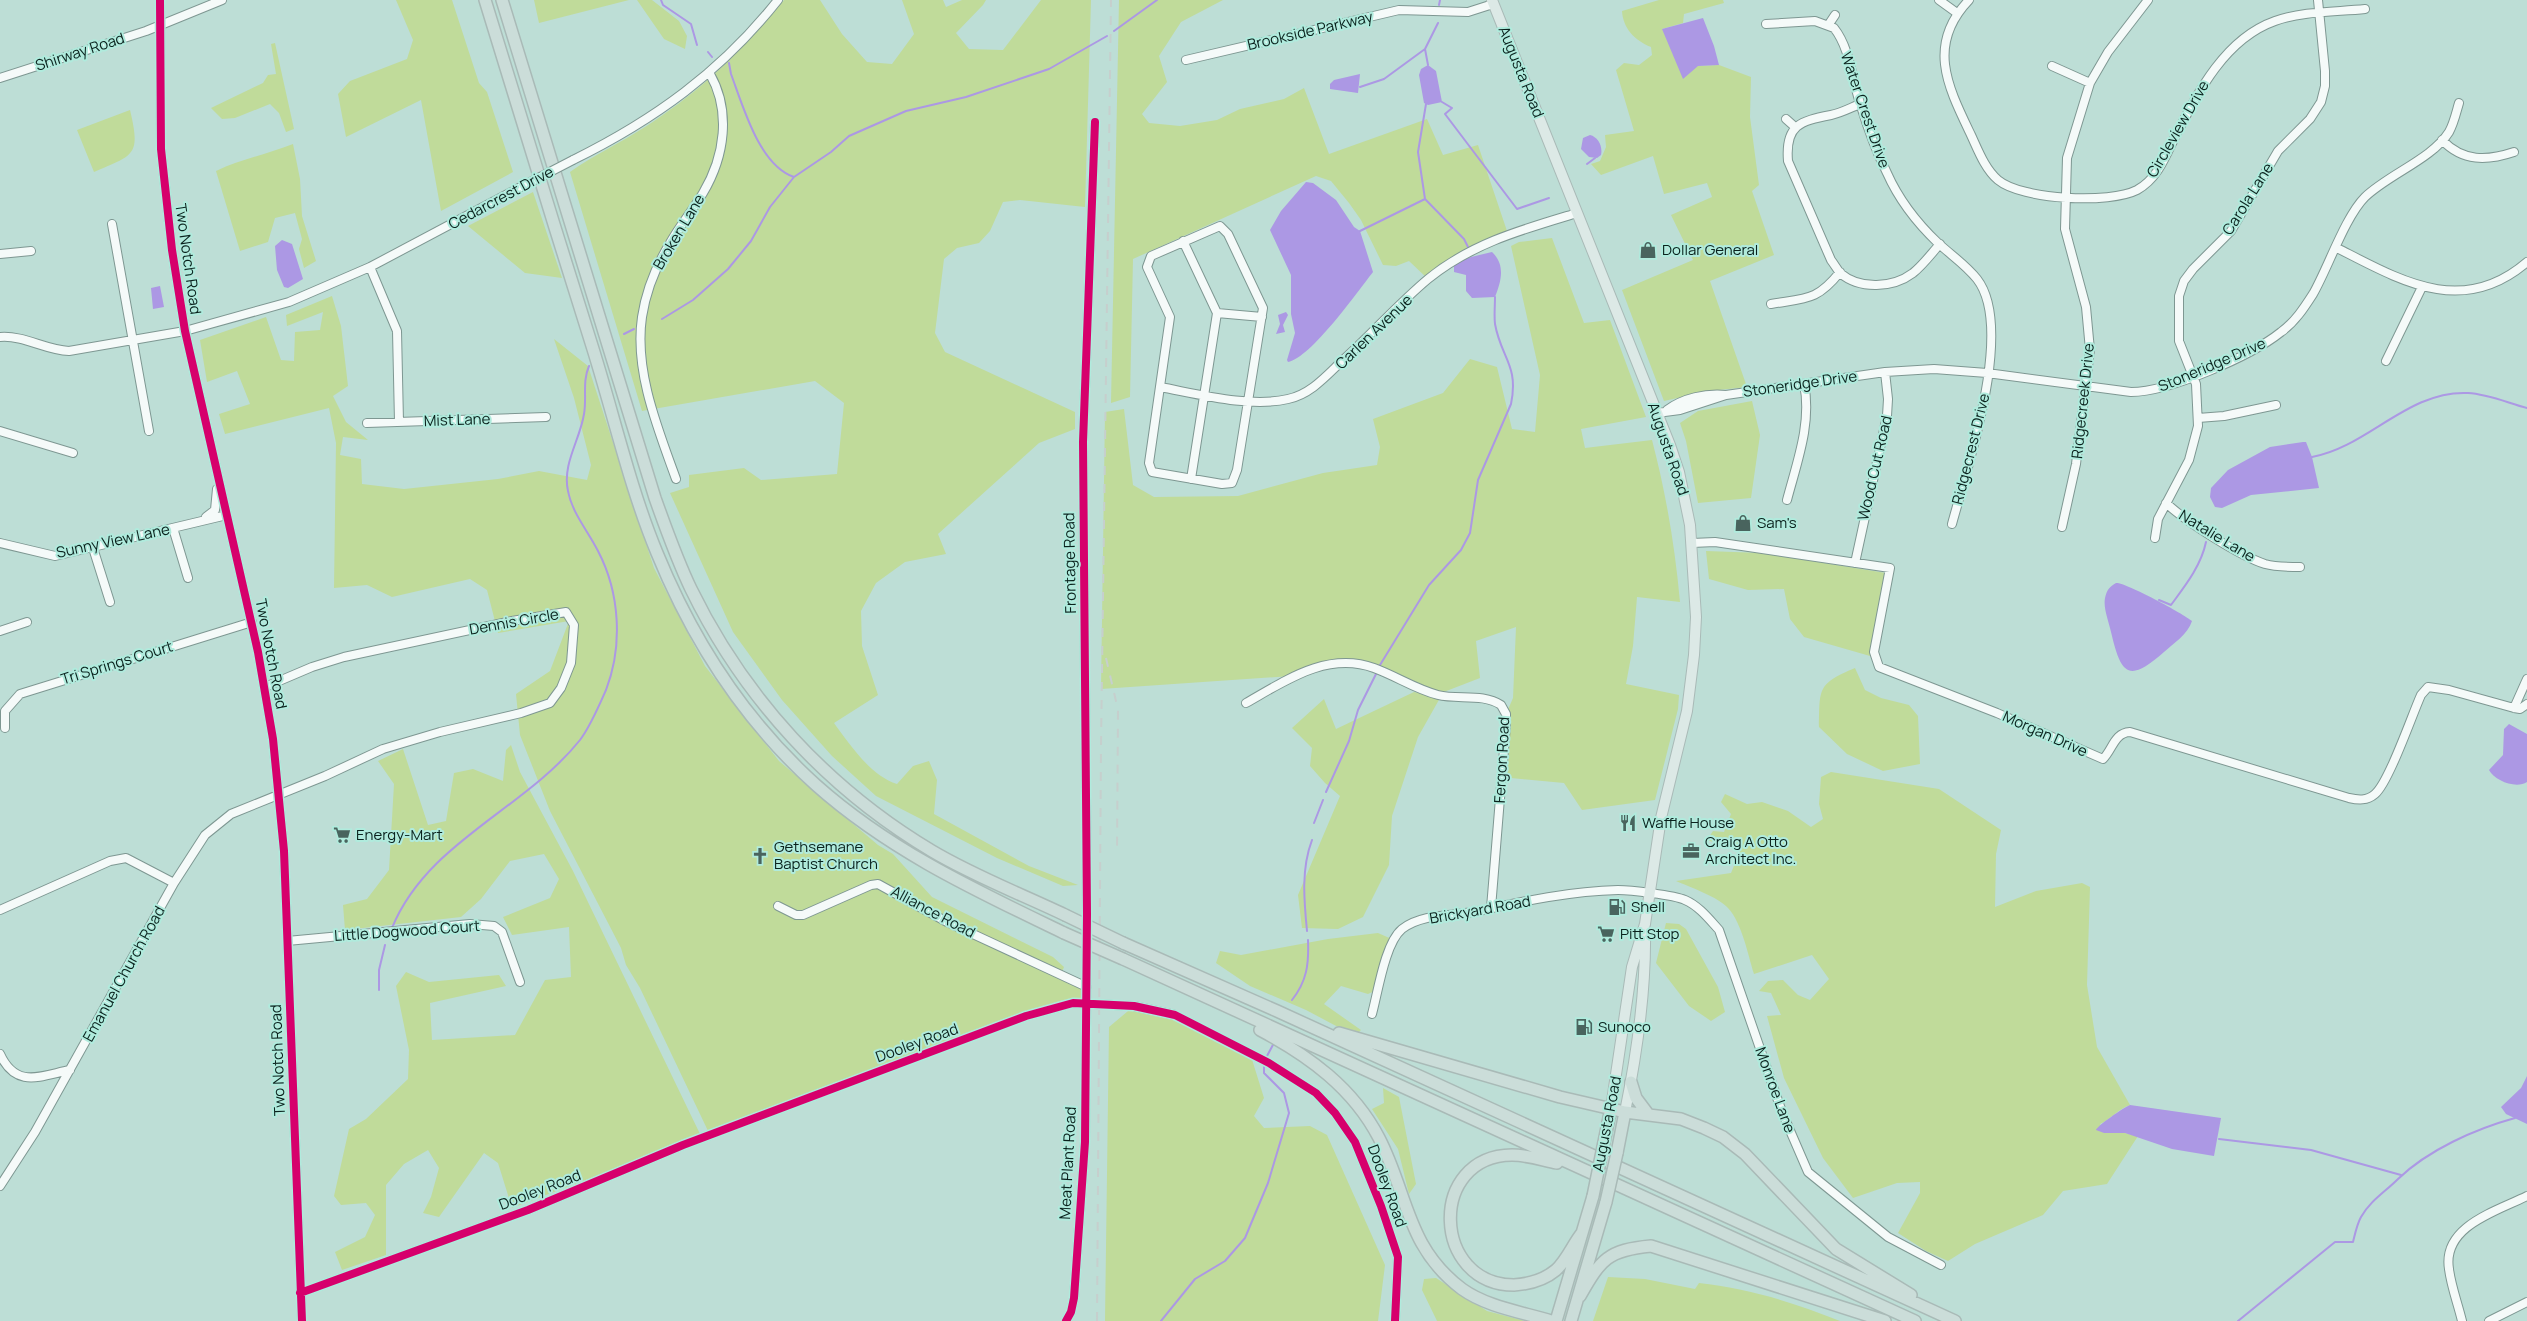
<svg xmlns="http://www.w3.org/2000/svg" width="2527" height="1321" font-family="Manrope,sans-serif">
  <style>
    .green { fill: #c0db9a }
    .water { fill: #ac98e4 }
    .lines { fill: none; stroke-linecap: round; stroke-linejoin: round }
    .stream { stroke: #ac98e4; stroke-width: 2 }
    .minor-casing { stroke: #7e9792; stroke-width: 10 }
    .major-casing { stroke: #a9bab7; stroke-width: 12 }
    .highway-casing { stroke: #a9bab7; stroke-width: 14 }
    .minor { stroke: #f5faf9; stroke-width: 8 }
    .major { stroke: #dce9e6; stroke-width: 10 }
    .highway { stroke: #cbddd9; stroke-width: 11 }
    .rail { stroke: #c6cfcd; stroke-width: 2; stroke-dasharray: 9 9; stroke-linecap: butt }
    .minor-bridge-casing { stroke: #7e9792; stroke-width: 10; stroke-linecap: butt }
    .highway-bridge-casing { stroke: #a9bab7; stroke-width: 14; stroke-linecap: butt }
    .minor-bridge { stroke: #f5faf9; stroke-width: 8 }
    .highway-bridge { stroke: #cbddd9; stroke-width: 11 }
    .cycleway-casing { stroke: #b0ebdd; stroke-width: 11 }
    .cycleway { stroke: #d6006c; stroke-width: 8 }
    .labels { text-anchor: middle; stroke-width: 4; stroke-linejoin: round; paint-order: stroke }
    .street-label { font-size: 15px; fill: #0a221d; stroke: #b0ebdd }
    .poi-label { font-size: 15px; fill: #0a221d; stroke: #b0ebdd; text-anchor: start }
  </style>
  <rect width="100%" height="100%" fill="#bdded6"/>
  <path class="green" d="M396,0H452L479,83L487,92L513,172L441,211L421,100L346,137L338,94L350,81L407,59L413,40Z
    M534,0H629L539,23Z
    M637,0H652L679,21L687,36L685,49L664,39Z
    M784,0H820L842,34L867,62L892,64L914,34L902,0H943L946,7L962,0H986L983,5L956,33L969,49L1003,50L1041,0H1091L1085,207L1020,200L1003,202L990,231L979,243L957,248L944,259L935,333L945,352L1075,412V429L1039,443L938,534L946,554L905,562L876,583L861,611L862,646L878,695L834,723C850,745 871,776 897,784L913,766L929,761L937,780L934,814L1029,866L1078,885L1063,886L997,858L876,796L832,756L782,700L733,632L670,493L689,487V475L744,468L761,480L837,474L844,403L815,381L642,411L570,172C594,155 620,143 645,127C702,90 741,52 784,0Z
    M1119,0H1223L1181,22L1159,56L1167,82L1142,114L1149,123L1180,126L1217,120L1240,109L1284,99L1304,88L1329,154L1427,119L1443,155L1478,145L1508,234L1428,279L1409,261L1396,266L1383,265L1361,220L1349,203L1331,181L1316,176L1133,259L1130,397L1111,403Z
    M1659,0H1723L1724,3L1684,14L1683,23L1662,29L1698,66L1719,65L1751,77L1750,117L1759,185L1752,191L1774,255L1710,281L1747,387L1709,391L1664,401L1622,290L1693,260L1671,215L1712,197L1707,183L1664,194L1653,156L1601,175L1591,164L1600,161L1606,147L1605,135L1634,131L1616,70L1624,63L1639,65L1652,55L1651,47C1634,40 1623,28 1622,11Z
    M275,43L294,129L286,132L279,113L270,104L235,118L222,119L211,108L263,83L268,75L276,74L271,44Z
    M130,110C141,156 134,155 94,172L77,130Z
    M293,144L300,179L302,216L316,261L304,268L299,249L302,239L295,213L275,218L268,242L240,251L216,171C241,159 268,154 293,144Z
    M533,192L562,278L525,273L468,226Z
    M1552,238L1584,323L1610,320L1646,417L1581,429L1585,448L1652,440C1666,493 1675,547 1680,602L1637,597L1633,646L1626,684L1679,695L1678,709L1655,800L1582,810L1564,783L1501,777L1506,714L1513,698L1516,627L1476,641L1480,678L1436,695L1376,669L1333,663L1292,676L1101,689L1105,412L1124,409L1133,485L1154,497L1238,496L1323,473L1377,465L1380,447L1373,419L1443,393L1470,359L1497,367L1512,429L1535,432L1540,375L1511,246L1519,242Z
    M332,296L341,326L348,386L333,396L346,422L368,440L343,437L340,455L361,459L362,484L404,489L498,479L539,471L587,480L591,465L574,398L554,339L588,366L654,568L705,666L779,761L878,845L893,854L932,897L1053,957L1064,967L1060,977L1084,989V1000L1060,1001L709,1133L640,988L626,965L621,948L550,811L520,735L516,694L550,671L569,621L498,633L487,590L470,579L392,597L367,585L334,588L336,443L329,408L225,434L219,414L250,404L237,371L207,382L200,340L266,317L281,360L294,361L295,332L320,330L323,312L287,326L286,315Z
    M1752,401L1760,435L1751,498L1698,503L1686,441L1680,423L1698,411Z
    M1706,551L1762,553L1886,573L1870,656L1804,637L1790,619L1784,589L1748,590L1709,579Z
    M1855,668L1865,690L1881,698L1909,705L1918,716L1920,764L1883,771L1847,754L1819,727C1820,688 1817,684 1855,668Z
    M1414,692L1440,698L1418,737L1392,816L1389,865L1363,917L1338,929L1302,928L1298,895L1340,796L1325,783L1310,766L1312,748L1292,728L1324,699L1336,729Z
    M511,745L520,772L573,871L701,1136L512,1208L498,1163L484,1153L439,1217L423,1213L431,1197L439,1168L428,1150L404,1164L386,1185V1255L342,1270L335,1252L365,1237L375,1215L366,1203L341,1205L334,1196L349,1129L366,1119L408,1079L409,1050L396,986L406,972L429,982L499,975L506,986L430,1003L432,1040L515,1035L545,980L571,977L569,927L512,935L503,917L550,898L559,879L544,854L510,861L481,899L461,917L345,930L343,905L367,899L389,870L394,784L378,761L403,749L428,825L446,821L454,773L473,769L503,781L506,750Z
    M1831,772L1939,789L2001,830L1996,854L1995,907L2036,891L2082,883L2090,887L2087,985L2097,1047L2130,1105C2118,1109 2111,1119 2100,1124L2104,1133H2125L2138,1136L2107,1184L2063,1191L2043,1215L1975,1244L1948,1261L1926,1251L1898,1233L1920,1193V1182L1897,1183L1853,1198L1823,1158L1784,1078L1767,1016L1781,1015L1771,993L1759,991L1768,981L1783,980L1798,995L1810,1000L1829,979L1812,955L1754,974C1748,955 1742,923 1728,908C1718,897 1690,887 1676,881L1731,873L1740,851L1707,840L1713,831L1724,832L1731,814L1721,802L1725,794L1747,804L1762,802L1788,811L1811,827L1823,819L1819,804L1821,777Z
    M1666,923L1679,924L1686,929L1718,987L1725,1012L1711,1021L1689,1006L1656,963Z
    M1378,933L1394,940L1379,989L1368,994L1341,986L1324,1004L1361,1030L1355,1036L1306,1010L1250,986L1216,963L1220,951L1241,955L1328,939Z
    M1134,1006L1175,1015L1250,1053L1264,1098L1254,1116L1264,1128L1310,1126L1327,1135L1385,1265L1378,1321H1105L1109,1027Z
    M1383,1088L1399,1097L1416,1184L1409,1194L1398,1149L1372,1109L1384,1103Z
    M1608,1277L1645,1279L1695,1289L1699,1283C1747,1288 1796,1303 1840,1321H1593Z
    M1436,1278L1487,1311L1525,1321H1437L1422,1290L1424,1279Z"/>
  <path class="water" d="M1703,18L1714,46L1719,65L1698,66L1683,79L1662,29Z
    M1428,65L1436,71L1442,102L1428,105L1424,103L1419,75L1421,69Z
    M1360,74L1358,93L1330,89V84L1334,80Z
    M1590,135C1598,137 1603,146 1601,155L1597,158L1589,157L1581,149L1583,138Z
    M1306,182L1313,183L1336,200L1354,227L1360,231L1373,272C1358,291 1311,358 1288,362L1287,360L1295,333L1291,314V275L1270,230L1281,211Z
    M282,240L292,244L303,279L288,288L284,287L277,270L275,246Z
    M1492,252C1506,265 1501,282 1495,297L1472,298L1466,291V275L1454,272V264L1471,257Z
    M160,286L164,307L153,309L151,288Z
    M1286,312L1288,315L1283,325L1285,332L1276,334L1280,324L1278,315Z
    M2303,442H2306L2312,457L2319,488L2251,495L2222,508L2215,507L2210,497L2211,488L2228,470L2270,447Z
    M2116,583C2125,582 2184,614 2192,621C2188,634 2173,644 2164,652C2128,684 2121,674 2111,632C2109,622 2103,608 2105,598C2107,590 2109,587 2116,583Z
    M2509,724L2527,734V782C2516,789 2495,781 2489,770L2503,755L2504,729Z
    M2527,1076V1124L2506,1114L2501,1107L2521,1088Z
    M2130,1105L2221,1118L2214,1156L2172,1149L2125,1133H2104L2096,1130C2097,1126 2123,1108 2130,1105Z"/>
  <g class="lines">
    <path class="stream" d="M661,0L663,5L691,24L697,45
      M1439,5L1440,0
      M1114,31L1157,0
      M1425,49L1428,65
      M708,52L712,57
      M729,63L731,74C743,106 759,165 794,177
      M1360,87L1384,79L1425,49L1438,23
      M1442,102L1452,108L1445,114L1517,209L1549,198
      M1426,104L1418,152L1425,199L1464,239L1468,247
      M1587,164L1595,158
      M1360,231L1425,199
      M662,319L693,300L728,269L751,241L770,207L794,177L831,152L849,136L906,111L966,97L1049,69L1107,36
      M624,334L634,329
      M2312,457C2368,447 2408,390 2468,393C2488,394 2508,403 2527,408
      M2159,600L2171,605C2185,586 2201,566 2206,542
      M1380,665L1429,585L1461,550L1470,533L1478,480L1511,404C1519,365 1501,358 1495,324C1494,316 1495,306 1495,297
      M1326,792L1349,741L1358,710L1376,674
      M1314,823L1323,800
      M392,928C427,842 524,810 580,740C590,727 599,706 606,690C623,646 620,593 598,551C588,531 572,513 568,491C562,464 580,440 584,414C587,398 582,382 589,366
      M1307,931C1304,900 1301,869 1312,840
      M379,990V970L385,945
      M1292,1000C1307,981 1309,964 1308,940
      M1267,1056L1274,1043
      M2219,1139L2311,1150L2401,1175
      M1161,1321L1195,1279L1225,1261L1245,1238L1268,1183L1289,1113L1284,1093L1264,1073V1064
      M2238,1321L2335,1242H2353C2355,1234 2357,1224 2361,1217C2370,1201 2385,1192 2398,1179C2428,1150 2475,1129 2515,1118"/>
    <g class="minor-casing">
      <path id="minor" d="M160,0L161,149L172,250L185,331L258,652L273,739L284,851L302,1321
        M1939,0L1957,13
        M1969,0C1926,45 1948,87 1971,135C1978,150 1985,169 1998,180C2022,200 2110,204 2137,190C2157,179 2165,158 2174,139C2197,94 2224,39 2275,21C2303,11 2336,12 2365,9
        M1766,24L1815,21L1834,28C1850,48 1852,79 1860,103C1867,126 1876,151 1887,173C1899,200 1917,223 1938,243C1951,255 1966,265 1977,279C2015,328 1967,468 1952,524
        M1829,24L1835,15
        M1186,60L1399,10L1468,12L1493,4
        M2052,66L2090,83
        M0,78L146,31L222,0
        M1860,104C1850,108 1841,113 1831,115C1800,121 1785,125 1788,161L1831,260C1834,264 1837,269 1840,273C1860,290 1893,288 1913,273C1923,265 1931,254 1940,244
        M1786,119L1795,127
        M2442,140C2463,162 2487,161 2514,152
        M573,160C654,120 721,72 778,0
        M112,224L149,431
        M1220,226L1228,234L1263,308L1237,470L1232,483L1222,484L1152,472L1149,463L1170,317L1147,267L1151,256Z
        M1183,241L1217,313L1191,479
        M2337,248C2400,280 2462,318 2527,262
        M0,254L31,251
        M370,267L397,331L399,422
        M1771,304C1806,298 1817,301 1840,272
        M1217,313L1262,317
        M0,337C24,335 45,350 69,351L185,331L289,302L370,267L519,188
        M2386,361L2422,287
        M1160,387C1198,394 1250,408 1288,399C1311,394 1326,376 1343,360C1372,334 1398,304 1428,279C1472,243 1524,229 1577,213
        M1726,395L1885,372L1934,369L1987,373L2131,392C2169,392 2251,356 2281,332C2295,322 2304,308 2313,294C2328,268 2345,217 2365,197C2389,174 2432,159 2449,132C2454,123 2456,113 2459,103
        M1657,413L1680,410L1726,395C1706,393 1683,398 1667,410
        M2198,418L2224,416L2276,405
        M367,423L546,417
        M0,431L73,453
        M676,479C658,429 634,371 642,317C646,291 656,266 670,243C680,225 693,210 703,193C725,156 731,111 710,74
        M1787,500C1797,462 1812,423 1804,384
        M2166,503C2185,521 2240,556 2265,564C2276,567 2288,567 2300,567
        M206,517L215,510L217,489
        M2062,527L2076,464L2090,350L2086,307L2065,229L2067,158L2090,83L2108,52L2148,0
        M173,528L188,578
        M2155,538L2158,519L2189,460L2198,426L2196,384L2179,341V296L2184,281L2193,269L2231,231L2278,151L2310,119L2321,102L2325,86V71L2318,0
        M0,543L55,556L227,515
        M1692,543L1715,542L1890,568L1874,652L1879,667L1997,713L2103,759C2113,749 2114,733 2130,732L2349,798C2358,800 2367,801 2375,794C2389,782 2412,715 2421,695L2428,687L2449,690L2514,708L2520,709L2527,704
        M93,548L110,602
        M1855,563L1887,416L1888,399L1885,372
        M0,631L27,622
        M1246,703C1285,681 1327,651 1374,668C1396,676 1415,689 1438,695C1458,700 1483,693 1501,705L1506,714V725L1491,908
        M2514,708L2527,679
        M5,728V711L20,694L252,622
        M778,906L796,915H803L871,885L878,884L947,922L1087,987
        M0,910L110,861L126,858L174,883
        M287,941L470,924L494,926L502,932L520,982
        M1372,1014C1378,992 1385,943 1402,929C1422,913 1456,916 1479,911C1524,901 1572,891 1618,890C1630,890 1674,895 1685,900C1699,906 1709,919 1719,930L1782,1112L1808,1172L1888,1237L1941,1265
        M0,1054C16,1089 40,1076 70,1070
        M0,1186L35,1132L174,883L205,835L231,814L325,776L383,749L440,732L521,713L550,703L561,688L571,663L574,625L566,612L512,621L344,657L312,667L265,687
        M300,1293L528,1210L683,1145L1026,1016L1073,1003L1134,1006L1175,1015L1269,1063L1316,1093L1335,1113L1355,1142L1381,1206L1398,1257L1395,1321
        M1066,1321L1071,1312L1074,1298L1085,1142L1087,914L1083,442L1095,122
        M2462,1321C2458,1304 2451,1286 2449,1269C2442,1226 2497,1211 2527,1196
        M2489,1321L2527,1302"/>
    </g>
    <g class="major-casing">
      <path id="major" d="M1492,0L1670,445L1679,472L1690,525L1696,617L1694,655L1687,711L1661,818L1645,924L1632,967L1611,1108
        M1625,1112C1637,1053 1646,992 1645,932"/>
    </g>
    <g class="highway-casing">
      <path id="highway" d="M485,0C521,116 556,233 593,349C614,416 630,488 657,553C693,641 746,722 816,785C890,851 977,891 1064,933
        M502,0L655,498C666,529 677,560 691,589C744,698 828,789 932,851C974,876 1021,894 1065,915
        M1123,943L1277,1011L1955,1321
        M1123,959L1915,1321
        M1260,1030C1309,1056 1353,1088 1379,1138C1408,1194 1406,1247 1462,1289C1487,1307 1522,1312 1551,1321
        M1339,1033L1560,1097L1625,1112L1681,1119L1704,1128L1723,1137L1745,1154L1836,1249L1911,1295
        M1631,1082L1636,1098L1648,1114
        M1603,1147L1611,1108
        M1617,1153L1625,1112
        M1557,1163C1542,1160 1527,1155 1512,1155C1427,1156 1432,1285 1514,1285C1529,1284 1544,1280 1556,1270C1567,1260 1573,1244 1582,1233
        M1580,1296C1601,1259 1608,1250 1651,1246L1885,1321
        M1556,1321L1593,1196
        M1571,1321L1606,1202"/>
    </g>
    <use href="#minor" class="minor"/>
    <use href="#major" class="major"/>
    <use href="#highway" class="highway"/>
    <path class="rail" d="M1106,658L1118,710L1117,852
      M1097,1321L1101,746L1111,0"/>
    <g class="minor-bridge-casing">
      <path id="minor-bridge" d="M519,188L573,160"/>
    </g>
    <g class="highway-bridge-casing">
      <path id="highway-bridge" d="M1065,915L1123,943
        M1064,933L1123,959
        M1593,1196L1603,1147
        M1606,1202L1617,1153"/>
    </g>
    <use href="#minor-bridge" class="minor-bridge"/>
    <use href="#highway-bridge" class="highway-bridge"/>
    <g class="cycleway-casing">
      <path id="cycleway" d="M160,0L161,149L172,250L185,331L258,652L273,739L284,851L302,1321
        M300,1293L528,1210L683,1145L1026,1016L1073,1003L1134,1006L1175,1015L1269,1063L1316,1093L1335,1113L1355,1142L1381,1206L1398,1257L1395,1321
        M1066,1321L1071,1312L1074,1298L1085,1142L1087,914L1083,442L1095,122"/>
    </g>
    <use href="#cycleway" class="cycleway"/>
  </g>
  <defs>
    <g id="shop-bare" transform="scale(1.35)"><path d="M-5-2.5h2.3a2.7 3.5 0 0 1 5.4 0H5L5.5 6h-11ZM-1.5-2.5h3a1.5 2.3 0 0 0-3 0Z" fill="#49645e" stroke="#b0ebdd" stroke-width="2.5" paint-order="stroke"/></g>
    <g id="restaurant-bare" transform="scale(1.35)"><path d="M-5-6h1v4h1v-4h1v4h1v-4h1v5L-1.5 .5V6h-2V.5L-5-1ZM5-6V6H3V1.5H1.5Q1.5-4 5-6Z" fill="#49645e" stroke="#b0ebdd" stroke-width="2.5" paint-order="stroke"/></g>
    <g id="supermarket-bare" transform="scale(1.35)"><path d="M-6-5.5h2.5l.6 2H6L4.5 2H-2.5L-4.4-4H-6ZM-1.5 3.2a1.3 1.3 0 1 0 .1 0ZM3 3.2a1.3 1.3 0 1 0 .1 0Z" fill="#49645e" stroke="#b0ebdd" stroke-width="2.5" paint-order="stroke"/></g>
    <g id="office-bare" transform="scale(1.35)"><path d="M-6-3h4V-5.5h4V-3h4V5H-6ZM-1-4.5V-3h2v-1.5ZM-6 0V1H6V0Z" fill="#49645e" stroke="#b0ebdd" stroke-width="2.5" paint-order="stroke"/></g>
    <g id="church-bare" transform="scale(1.35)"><path d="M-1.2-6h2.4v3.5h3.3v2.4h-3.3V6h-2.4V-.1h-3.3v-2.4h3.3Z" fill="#49645e" stroke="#b0ebdd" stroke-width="2.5" paint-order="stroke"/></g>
    <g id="fuel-bare" transform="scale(1.35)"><path d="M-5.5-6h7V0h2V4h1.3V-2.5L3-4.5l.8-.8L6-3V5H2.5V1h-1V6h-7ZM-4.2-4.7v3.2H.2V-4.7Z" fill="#49645e" stroke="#b0ebdd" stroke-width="2.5" paint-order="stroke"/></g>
  </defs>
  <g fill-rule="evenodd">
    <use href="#shop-bare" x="1648" y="250"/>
    <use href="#shop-bare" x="1743" y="523"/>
    <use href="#restaurant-bare" x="1628" y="823"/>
    <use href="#supermarket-bare" x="342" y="835"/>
    <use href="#office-bare" x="1691" y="851"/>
    <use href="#church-bare" x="760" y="856"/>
    <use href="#fuel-bare" x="1617" y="907"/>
    <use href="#supermarket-bare" x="1606" y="934"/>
    <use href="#fuel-bare" x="1584" y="1027"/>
  </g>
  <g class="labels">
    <g class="street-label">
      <text transform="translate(1310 31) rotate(-13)" y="5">Brookside Parkway</text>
      <text transform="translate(80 52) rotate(-18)" y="5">Shirway Road</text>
      <text transform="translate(1521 72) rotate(68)" y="5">Augusta Road</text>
      <text transform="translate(1865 110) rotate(71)" y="5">Water Crest Drive</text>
      <text transform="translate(2178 129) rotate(-60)" y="5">Circleview Drive</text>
      <text transform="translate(501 198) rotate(-28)" y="5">Cedarcrest Drive</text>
      <text transform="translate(2248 199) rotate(-58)" y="5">Carola Lane</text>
      <text transform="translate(679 232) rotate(-59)" y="5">Broken Lane</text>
      <text transform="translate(188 259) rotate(82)" y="5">Two Notch Road</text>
      <text transform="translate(1374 332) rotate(-44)" y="5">Carlen Avenue</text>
      <text transform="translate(2212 365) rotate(-23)" y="5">Stoneridge Drive</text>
      <text transform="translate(1800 384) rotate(-8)" y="5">Stoneridge Drive</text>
      <text transform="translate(2083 401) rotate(-84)" y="5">Ridgecreek Drive</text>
      <text transform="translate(457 420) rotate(-2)" y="5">Mist Lane</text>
      <text transform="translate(1668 449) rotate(71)" y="5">Augusta Road</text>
      <text transform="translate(1971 449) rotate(-76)" y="5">Ridgecrest Drive</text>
      <text transform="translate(1875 468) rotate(-77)" y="5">Wood Cut Road</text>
      <text transform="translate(2217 536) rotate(31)" y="5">Natalie Lane</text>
      <text transform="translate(113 541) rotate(-12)" y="5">Sunny View Lane</text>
      <text transform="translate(1070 563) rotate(-91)" y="5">Frontage Road</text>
      <text transform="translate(514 622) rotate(-10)" y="5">Dennis Circle</text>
      <text transform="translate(271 654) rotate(79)" y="5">Two Notch Road</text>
      <text transform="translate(117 663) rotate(-17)" y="5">Tri Springs Court</text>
      <text transform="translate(2045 734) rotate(24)" y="5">Morgan Drive</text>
      <text transform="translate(1502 760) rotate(-87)" y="5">Fergon Road</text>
      <text transform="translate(1480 910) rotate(-10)" y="5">Brickyard Road</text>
      <text transform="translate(933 912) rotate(28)" y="5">Alliance Road</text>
      <text transform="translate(407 931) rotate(-4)" y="5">Little Dogwood Court</text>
      <text transform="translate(124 974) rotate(-61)" y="5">Emanuel Church Road</text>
      <text transform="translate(917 1043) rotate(-20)" y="5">Dooley Road</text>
      <text transform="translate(278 1060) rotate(-92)" y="5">Two Notch Road</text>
      <text transform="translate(1775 1090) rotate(70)" y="5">Monroe Lane</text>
      <text transform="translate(1607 1124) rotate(-79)" y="5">Augusta Road</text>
      <text transform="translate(1068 1163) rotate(-87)" y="5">Meat Plant Road</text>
      <text transform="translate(1387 1186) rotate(70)" y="5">Dooley Road</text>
      <text transform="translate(540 1190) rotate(-21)" y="5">Dooley Road</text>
    </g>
    <g class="poi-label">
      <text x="1662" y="255">Dollar General</text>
      <text x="1757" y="528">Sam's</text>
      <text x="1642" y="828">Waffle House</text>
      <text x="356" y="840">Energy-Mart</text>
      <text x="1705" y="847">Craig A Otto<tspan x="1705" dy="17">Architect Inc.</tspan></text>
      <text x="774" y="852">Gethsemane<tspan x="774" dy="17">Baptist Church</tspan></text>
      <text x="1631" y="912">Shell</text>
      <text x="1620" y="939">Pitt Stop</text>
      <text x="1598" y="1032">Sunoco</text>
    </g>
  </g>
</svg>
